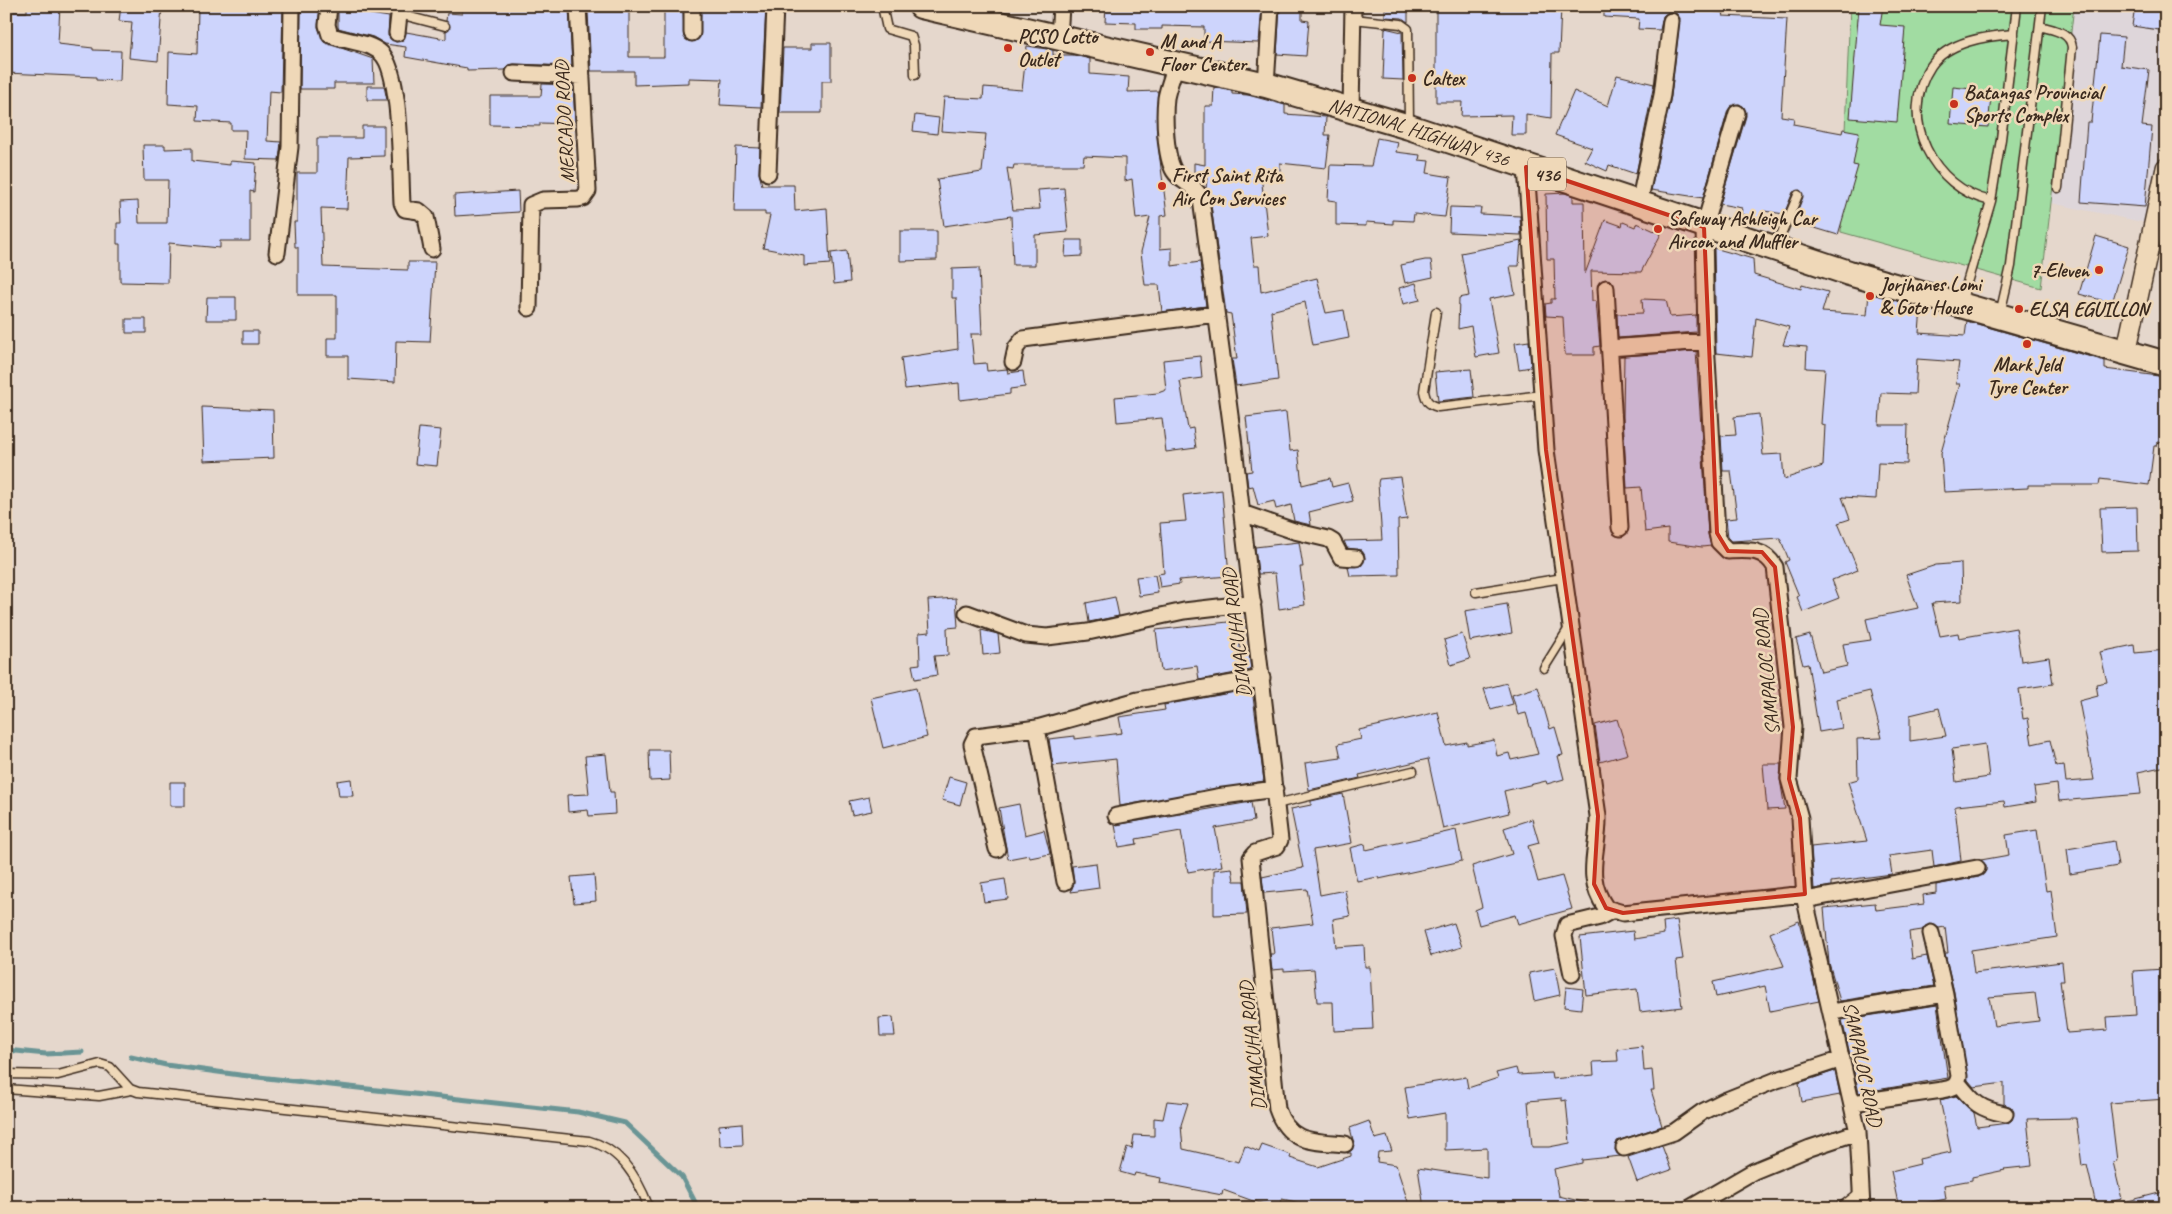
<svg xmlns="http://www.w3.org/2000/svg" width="2172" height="1214" font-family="Caveat,sans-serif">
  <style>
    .built { fill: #ded6da }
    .green { fill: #a1dca2; stroke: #6e8360 }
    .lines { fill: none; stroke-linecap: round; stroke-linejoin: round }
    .stream { stroke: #6b9595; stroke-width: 5 }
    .building { fill: #cdd4fc; stroke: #3b2a1e; fill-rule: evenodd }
    .service-casing { stroke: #3b2a1e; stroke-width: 11 }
    .minor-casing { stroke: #3b2a1e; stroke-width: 19 }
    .tertiary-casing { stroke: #3b2a1e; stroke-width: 22 }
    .primary-casing { stroke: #3b2a1e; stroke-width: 28 }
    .service { stroke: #efd8b8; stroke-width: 8 }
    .minor { stroke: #efd8b8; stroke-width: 15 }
    .tertiary { stroke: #efd8b8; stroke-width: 19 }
    .primary { stroke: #efd8b8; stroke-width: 24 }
    .marked { fill: #c8321e; fill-opacity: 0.2; stroke: #c8321e; stroke-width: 4; stroke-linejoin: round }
    .poi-dot { fill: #c8321e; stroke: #efd8b8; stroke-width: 2 }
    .labels { text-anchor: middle; stroke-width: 5; stroke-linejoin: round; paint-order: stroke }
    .shield { fill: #efd8b8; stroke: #715e4c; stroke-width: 1 }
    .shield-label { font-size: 19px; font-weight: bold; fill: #3b2a1e }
    .poi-label { font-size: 20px; font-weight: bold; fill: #3b2a1e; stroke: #efd8b8; text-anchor: start }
    .street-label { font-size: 20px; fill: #3b2a1e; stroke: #efd8b8 }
  </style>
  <rect width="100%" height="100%" fill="#e5d7cc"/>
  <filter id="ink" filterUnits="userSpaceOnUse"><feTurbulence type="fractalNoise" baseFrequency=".02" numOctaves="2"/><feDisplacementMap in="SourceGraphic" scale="10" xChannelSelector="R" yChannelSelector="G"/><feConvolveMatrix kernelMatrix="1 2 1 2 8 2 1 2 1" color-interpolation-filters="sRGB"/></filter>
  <g filter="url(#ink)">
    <path class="built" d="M2074,6H2166V115L2147,223L2051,203Z"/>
    <path class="green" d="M1850,6H2074L2041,288L1841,232Z"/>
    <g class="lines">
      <path class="stream" d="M6,1050L46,1054L82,1052
        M131,1057L166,1065L240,1075L578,1112L625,1123L682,1177L698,1208"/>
    </g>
    <path class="building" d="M27,6H60L58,44L93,48V50L121,51L120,81L96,80V77L6,73V12H27Z
      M121,6H162L158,61L129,58L132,22L119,21Z
      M198,6H283L281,92L269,91L267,141L281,142L279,160L245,159L246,130H231V123L197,121L198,106L168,104L169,52L197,54Z
      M301,6H320L318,27L324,42L373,59L374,83H334V89H300Z
      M338,6H371L370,14L389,17L388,36L396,42L404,39L406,32L446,39V31L450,27L446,21L447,13L462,14V6L569,7L572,66L514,64L509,65L505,70L467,71V68L405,57L406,47L385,44L373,37L338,28Z
      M704,6H766L761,107L720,105L722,79L689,78V83L634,85V71H591L588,12H629V57H664V7H683L684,37L692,42L700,37L701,8Z
      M1106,6H1262L1259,43L1204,41V27L1162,26V29H1136V23L1105,22Z
      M1280,6H1302V20L1309,21L1306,56L1277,54Z
      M1385,6H1408V22L1402,18L1385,17Z
      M1436,6H1561L1559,53H1552L1551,118L1526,114V135H1511L1512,115L1461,116L1462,102H1436Z
      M1604,6H1674L1724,13L1723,16L1787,19L1781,116L1794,118L1793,124L1842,133L1843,129L1859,132L1853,165L1858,166L1838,235L1805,225L1807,219L1795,217L1803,197L1800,190L1793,192L1784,214L1764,211L1761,220L1741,214L1742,208L1720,204L1746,116L1744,107L1739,104L1731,106L1728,110L1703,198L1651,190L1671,96L1680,18L1676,13L1668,12L1663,16L1660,30L1638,29L1639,19L1604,17Z
      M1859,6H1883L1880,25L1905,27L1897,122L1850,118Z
      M2135,6H2166V31L2132,26Z
      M1385,28L1402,32L1403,80L1383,79Z
      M2100,35L2124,37L2121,66L2149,70L2142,126L2152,127L2145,207L2081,202L2087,122H2091Z
      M812,43H831V81H822V113H780L783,48H812Z
      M1027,46L1053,50V55H1074L1090,59V74L1129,77L1128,92L1158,91L1157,136L1167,215L1160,216V249L1172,248V266L1200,262L1206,306L1162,312L1159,285H1145L1141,252L1150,217L1136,219L1132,179L1125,181V158L1084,156L1083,165H1014L1013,169L1007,168L1013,210L1040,209L1038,190L1064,188L1068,232L1035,235V265H1013L1011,216L944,226L937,179L982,172L986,134L941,131L944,97L983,99L984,87L1022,90Z
      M1617,75L1654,84L1636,174L1609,165L1607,171L1585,161L1592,148L1555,135L1574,91L1608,106Z
      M542,84L573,85L575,124L540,123V126L490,125V96H541Z
      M367,86H384L387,100H367Z
      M1214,87L1232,91V94L1248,95L1285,105V114L1326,117L1325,135H1330L1326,168L1280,163V176L1261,175L1268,236L1251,238L1254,265H1259L1261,292L1317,278L1326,313L1344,310L1349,338L1313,345L1305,302L1271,311L1278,380L1236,386L1232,359H1237L1231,314L1226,313L1210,198L1206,189L1207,178L1194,176V163L1205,165V106H1213Z
      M1953,87L1972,89V94L1991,96L1988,127L1950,124Z
      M915,115L939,118L937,134L913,131Z
      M362,126H384V156L349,157L347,209L321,208L323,267L408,270V262H435L430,342L396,341L395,382L348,379V356H327V338H337V295H298V247H295L294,222H297V173H317V138H362Z
      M1377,138L1398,142L1396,152L1420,155L1419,160L1429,161L1427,173L1451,177L1445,217L1414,214L1413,221L1393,220V224L1366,222V226L1336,225V201L1328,200L1330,165L1371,166Z
      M143,145H165V149L192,148V161L230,165V161L256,163L254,192L250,191V241H220V248L169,243L168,283L120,282V244H117V223H121L120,202L138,201L139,223H167L168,180H144Z
      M736,147L760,148L759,173L762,185H794L795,211L827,208L830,264L804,266V256L763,248L770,215H765V212H734Z
      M518,191L519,212L455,216L454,195Z
      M1565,193L1573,196V202H1584L1585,274L1605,220L1622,226L1623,222L1635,227L1637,223L1661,234L1641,272L1591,271L1592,301H1596L1600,346L1594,347V355H1565L1563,317L1546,316L1545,304L1551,303V299H1555L1554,259H1547L1546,194Z
      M1450,207L1481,208L1480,214L1520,216L1521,235L1449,232Z
      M900,231H937V260L900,261Z
      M2096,236L2129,246L2112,303L2079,294Z
      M1066,240H1082V256L1065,257Z
      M1521,241L1519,266H1510L1515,294L1489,299L1499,353L1476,357L1471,326L1458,329L1459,298L1469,296L1461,253Z
      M1714,248L1753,259L1754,275L1801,289L1802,285L1828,292L1822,312L1867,315L1869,293L1921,308L1919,333L1965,336L1967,321L2105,361V369L2166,377V443L2157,442L2156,446H2154L2149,485L2100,479L2099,485H2028V488L1944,492L1941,453L1960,384H1956L1959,362L1917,359L1915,394L1881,393L1879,425H1908L1907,464L1878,463L1876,499L1842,497L1850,519L1838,523L1858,570L1832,580L1839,598L1803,612L1797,597L1799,596L1785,562L1789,560L1780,538L1732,541L1728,537L1726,519L1737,518L1731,471H1723L1721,436L1736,435L1734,417L1759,414L1763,455L1782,454L1784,479L1823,466L1825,425L1821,424L1825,369L1806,368L1807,347L1783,345L1789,327L1756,318L1752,357L1716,353Z
      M847,251L850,282L834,284L831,253Z
      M1425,260H1431L1433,277L1405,283L1401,265Z
      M979,268L982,334H971L974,364L986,363L987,371L1007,369L1008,373L1023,371L1025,387L1010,389V394L960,400L959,383L905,389L901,358L958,349L956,298H952V269Z
      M1416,283L1420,300L1403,304L1399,288Z
      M207,297H236V320H206Z
      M1642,299L1666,300L1670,317L1696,315V332L1618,338L1617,314L1643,313Z
      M126,319H146V333H126Z
      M243,331H258V344H243Z
      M1529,341L1531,367L1519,369L1515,343Z
      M1696,351L1708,534L1711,546L1702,547L1668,542V529L1645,532L1641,487L1627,488L1623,417L1624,356Z
      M1200,356L1202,378L1180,381L1188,429L1193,428L1196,448L1166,452L1162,418L1117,422L1115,397L1158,393L1166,390L1163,360Z
      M1471,369L1474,397L1438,401L1435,372Z
      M202,407L273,410L274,458L204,461Z
      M1286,412L1290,451L1298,450L1302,485L1330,478L1332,487L1348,483L1353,501L1309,512L1311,525L1294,521L1291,505L1276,509L1274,501L1258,505L1253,486L1248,487L1246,472L1252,471L1246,417Z
      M419,428L441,430L437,466L415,464Z
      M1400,477L1407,519L1398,520L1399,575L1350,576L1348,567L1361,566L1365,558L1361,550L1347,548L1344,541L1382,540L1378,483L1379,479Z
      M1222,490L1229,576L1179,580L1180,584L1160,587L1158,574L1164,573L1160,523L1186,521L1183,495Z
      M2137,507L2138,551L2102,552L2100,508Z
      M1299,542L1303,567H1300L1305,605L1279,609L1275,573L1258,574L1255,547Z
      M1961,563L1962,601L1932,603L1940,636L1958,633L1959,638L2016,628L2021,661L2049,657L2053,684L2019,689L2023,719L2028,718L2032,744L2050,740L2056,766L2064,765L2066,782L2094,780L2079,701L2098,696L2096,684L2107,682L2100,652L2134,645L2135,653L2166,650V766L2138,772L2141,794L2059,801L2057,784L2034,787L2036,802L2005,807L2004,801L1957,806L1955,807L1961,861L1934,867L1932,850L1889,856L1892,874L1831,882V886L1814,889L1811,847L1867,841L1848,782L1858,779L1857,739L1882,738L1870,691L1837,699L1842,728L1819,732L1808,664L1803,665L1796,639L1810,635L1821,672L1847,666L1843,644L1871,640L1866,619L1918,608L1906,575L1936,565ZM1939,708L1946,736L1910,741V715ZM1985,744L1989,777L1956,782L1952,749Z
      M1155,575L1158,593L1139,596L1136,577Z
      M1115,597L1119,616L1089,622L1086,603Z
      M956,598L958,627L947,628L948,655L934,656L937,675L915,679L912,665L920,664L919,633L930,632L928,600Z
      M1507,604L1512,633L1470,641L1465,611Z
      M1237,621L1241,655L1249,654L1251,670L1199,680L1197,666L1161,671L1156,630Z
      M981,630L998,634L1000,653L983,655Z
      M1462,634L1470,659L1451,665L1444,640Z
      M1507,683L1513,704L1491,710L1484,689Z
      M1538,687L1550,729L1555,727L1563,755L1558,756L1564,779L1547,784L1546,781L1504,791L1509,813L1443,829L1428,759L1359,775L1360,778L1309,790L1305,763L1341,758L1338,744L1361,739L1359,730L1438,712L1446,746L1467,742V745L1494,740L1497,756L1509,753L1511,760L1538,754L1526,713L1518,715L1512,695Z
      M916,688L927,737L883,748L871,698Z
      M1252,689L1264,781L1120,806L1116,759L1053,766L1049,739L1075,736V739L1122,733L1119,717L1165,710L1164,705Z
      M1617,719L1628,754L1600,762L1595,725Z
      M649,750H669L670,780L650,781Z
      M606,754L610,792H614L615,814L589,816L588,810L568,812L567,795L589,794L585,756Z
      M1763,764H1781L1780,779L1785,809L1767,810Z
      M949,777L966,782L960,805L942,800Z
      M351,779L353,796H339L337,781Z
      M170,782H185V806H170Z
      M1343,794L1352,843L1313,850L1320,895L1345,890L1350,916L1333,919L1336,947L1364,945L1365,967H1370L1373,1029L1334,1031L1333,1002H1317L1314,969L1284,971V969L1272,970L1270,954H1274L1271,928L1313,923L1307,889L1264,893L1262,877L1303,868L1291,809L1311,805V801Z
      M869,797L872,811L852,815L849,801Z
      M1251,802L1254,821L1215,828L1222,866L1188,872L1181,831L1136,839L1137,844L1119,847L1115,825Z
      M1019,804L1025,835L1044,830L1050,854L1030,858L1029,855L1008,859L999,808Z
      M1532,819L1539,843L1528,846L1538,882L1562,876L1572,909L1518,924L1515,915L1479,925L1475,910L1482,907L1472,866L1512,854L1504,828Z
      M1456,830L1462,861L1379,879L1378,877L1357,881L1350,848L1365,844L1366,850Z
      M2037,830L2046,891L2051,890L2057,937L1971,950L1974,973L2062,962L2064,981H2060L2067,1033L2108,1030L2107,1017L2136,1015L2133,971L2164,969L2166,1099L2110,1103L2117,1161L2113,1162L2122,1199L2096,1205L2087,1165L2082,1166L2076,1118L2027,1119L2032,1166L2004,1169L2005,1170L1972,1177V1180L1944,1185L1946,1199L1926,1203L1927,1208H1899L1891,1171L1920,1164L1919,1159L1951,1152L1940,1100L1956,1096L1974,1113L1977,1127L2008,1123L2012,1120L2014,1112L2011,1107L2004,1104V1083L1974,1087L1968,1080L1954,992L1945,953H1948L1945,927L1939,928L1929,924L1922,930L1909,932L1912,959L1927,956L1934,986L1840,1001L1829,963L1824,908L1875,903L1876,910L1924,904L1923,895L1936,893V885L1979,877L1986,871V866L1981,860L2009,855L2006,835ZM2035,993L2039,1021L1994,1026L1989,997Z
      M2114,841L2118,866L2070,874L2067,849Z
      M1096,863L1099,888L1071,892L1074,881L1072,866Z
      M1232,868L1234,881H1244L1247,914L1214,915V870Z
      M594,875L596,901L574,903L571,877Z
      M1005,879L1008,899L984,902L981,883Z
      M1677,920L1683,959L1676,960L1682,1007L1640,1012L1637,989L1586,995L1580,937L1633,931L1634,939L1664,934L1663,922Z
      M1799,921L1819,1001L1770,1011L1765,986L1716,997L1713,982L1784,966L1770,933Z
      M1454,923L1462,947L1431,956L1424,932Z
      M1555,968L1560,995L1534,1001L1529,973Z
      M1566,987L1583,989L1581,1009L1564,1007Z
      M1937,1005L1948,1078L1859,1093L1842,1020Z
      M893,1017L895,1036H880L879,1018Z
      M1642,1046L1644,1071L1652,1070L1654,1090H1651L1662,1126L1617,1141L1615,1150L1621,1156L1582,1160V1163L1554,1169L1559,1196L1587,1203L1586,1208H1424L1418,1168L1487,1178V1148L1445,1150V1113L1410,1119L1405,1087L1466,1077L1468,1088L1498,1078L1496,1073L1516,1068L1518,1075L1551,1073L1552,1079L1594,1075L1593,1062L1618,1061L1617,1049ZM1562,1098V1101L1566,1100L1570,1143L1549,1147H1532L1528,1101Z
      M1835,1071L1840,1095L1802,1102L1799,1083Z
      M1167,1101L1188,1103L1181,1125L1183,1149L1239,1162L1245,1146L1259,1152L1262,1145L1291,1155L1290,1158L1318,1167L1351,1156V1153H1347L1352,1150L1354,1144L1350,1128L1369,1121L1375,1139L1387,1136L1392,1151L1378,1152L1377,1162L1396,1165L1410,1208H1324L1282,1199L1280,1208L1253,1201L1223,1190L1222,1195L1160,1183L1161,1178L1135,1173L1134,1176L1120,1172L1127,1147L1132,1149L1134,1135L1154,1136V1118L1163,1119Z
      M742,1123L743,1145L720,1146L719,1125Z
      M1662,1146L1671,1170L1637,1182L1628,1157Z
      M2163,1192L2166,1208H2121L2120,1203Z"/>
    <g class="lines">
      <g class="service-casing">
        <path id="service" d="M882,6L887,29L911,36L914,45L915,75
          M399,14L445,26
          M1353,19L1401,24L1408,29L1409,123
          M2040,26C2052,30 2070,31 2072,47L2058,188
          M1991,201C1934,189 1896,118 1931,66C1948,41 1987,36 2014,34
          M1776,247L1798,195
          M1961,303L1991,201L2001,139L2017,6
          M1436,312L1424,391C1426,401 1428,404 1438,407L1543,395
          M2000,314L2011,266L2042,6
          M1476,592L1563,578
          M1544,668L1569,628
          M1276,804L1413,771
          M6,1074L58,1075L100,1064L110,1067L130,1089L138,1092L589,1141C621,1149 638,1178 649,1208
          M6,1089L99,1096L131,1090
          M1840,1208L1859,1193"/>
      </g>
      <g class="minor-casing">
        <path id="minor" d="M329,6L327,25L330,35C346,42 368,41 381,53C402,72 400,172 402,203L405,209L419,211L426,217L432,249
          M397,33L400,6
          M692,33V6
          M1059,38L1061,6
          M1176,64C1173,75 1168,87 1166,98C1164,116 1165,156 1174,171C1182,184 1194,182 1201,199L1233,438L1280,840L1277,846L1255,853L1251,858L1277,1109C1289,1144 1313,1141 1345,1144
          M514,73L582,76
          M1266,85L1271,6
          M1351,110L1353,6
          M1737,113L1704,227L1706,341L1717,533L1719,542L1728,551C1748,550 1764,548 1775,567L1793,727L1789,779L1800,818L1805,900L1858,1132L1862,1208
          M1526,167L1546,450L1598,816C1599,852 1583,875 1606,908L1623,913L1805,894
          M768,173L775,6
          M1639,204L1662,95L1671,21
          M277,253L290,147L292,6
          M1606,288L1620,528
          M529,308L531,205L543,200L578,199L583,198L588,191L578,6
          M1609,348L1706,341
          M1013,362L1016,348L1023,339L1216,314
          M1242,513L1294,531L1328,539L1333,542L1341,557L1356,558
          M967,613L1026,635L1047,637L1088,632L1184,611L1253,603
          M1037,728L1065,882
          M1116,816L1216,797L1275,789
          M997,849L972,744L976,736L1037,728L1138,700L1262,678
          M1805,900L1977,868
          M1931,933L1945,994
          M1572,974L1564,936L1567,925L1600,917L1611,911
          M1832,1012L1945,994L1959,1076C1957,1087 1952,1088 1942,1090L1852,1103
          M1958,1083C1974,1103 1979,1109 2005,1114
          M1624,1148L1674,1132L1702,1112L1724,1101L1774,1081L1842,1059
          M1690,1208L1754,1171L1810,1148L1858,1132"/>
      </g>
      <g class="tertiary-casing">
        <path id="tertiary" d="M2126,353L2166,168"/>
      </g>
      <g class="primary-casing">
        <g id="primary">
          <path id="s1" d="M921,6L1266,85L1409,127L1849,273L2166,364"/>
        </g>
      </g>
      <use href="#service" class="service"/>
      <use href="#minor" class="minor"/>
      <use href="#tertiary" class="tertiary"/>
      <use href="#primary" class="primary"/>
    </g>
  </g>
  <path class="marked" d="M1526,167L1704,227L1717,533L1728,551L1762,552L1775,567L1793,727L1789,779L1800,818L1805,894L1623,913L1606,908L1594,884L1598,816L1546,450Z"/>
  <g class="poi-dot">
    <circle cx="1008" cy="48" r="5"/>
    <circle cx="1150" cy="52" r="5"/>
    <circle cx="1412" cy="78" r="5"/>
    <circle cx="1954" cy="104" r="5"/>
    <circle cx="1162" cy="186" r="5"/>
    <circle cx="1658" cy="229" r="5"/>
    <circle cx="2099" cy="270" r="5"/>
    <circle cx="1870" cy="296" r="5"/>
    <circle cx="2019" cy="309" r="5"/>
    <circle cx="2027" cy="344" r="5"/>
  </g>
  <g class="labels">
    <rect class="shield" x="1528" y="157.5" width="38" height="33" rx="4"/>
    <g class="shield-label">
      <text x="1547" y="181">436</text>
    </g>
    <g class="poi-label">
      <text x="1018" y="43">PCSO Lotto<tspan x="1018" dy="23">Outlet</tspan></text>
      <text x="1160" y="48">M and A<tspan x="1160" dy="23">Floor Center</tspan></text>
      <text x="1422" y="85">Caltex</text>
      <text x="1964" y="99">Batangas Provincial<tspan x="1964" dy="23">Sports Complex</tspan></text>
      <text x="1172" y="182">First Saint Rita<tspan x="1172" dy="23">Air Con Services</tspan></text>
      <text x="1668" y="225">Safeway Ashleigh Car<tspan x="1668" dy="23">Aircon and Muffler</tspan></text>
      <text x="2089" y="277" text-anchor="end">7-Eleven</text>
      <text x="1880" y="291">Jorjhanes Lomi<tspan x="1880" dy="23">&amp; Goto House</tspan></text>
      <text x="2029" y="316">ELSA EGUILLON</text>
      <text x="2027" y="371" text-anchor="middle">Mark Jeld<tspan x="2027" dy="23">Tyre Center</tspan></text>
    </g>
    <g class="street-label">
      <text transform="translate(564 122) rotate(-93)" y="7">MERCADO ROAD</text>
      <text dy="7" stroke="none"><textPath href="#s1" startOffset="514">NATIONAL HIGHWAY 436</textPath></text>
      <text transform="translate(1236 633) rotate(-97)" y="7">DIMACUHA ROAD</text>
      <text transform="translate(1766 672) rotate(-96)" y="7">SAMPALOC ROAD</text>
      <text transform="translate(1252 1046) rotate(-96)" y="7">DIMACUHA ROAD</text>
      <text transform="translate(1863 1064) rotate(78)" y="7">SAMPALOC ROAD</text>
    </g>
  </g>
  <rect width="2172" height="1214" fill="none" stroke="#efd8b8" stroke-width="25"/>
  <rect x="12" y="12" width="2147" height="1189" fill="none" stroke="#3b2a1e" stroke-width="2" filter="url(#ink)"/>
</svg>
